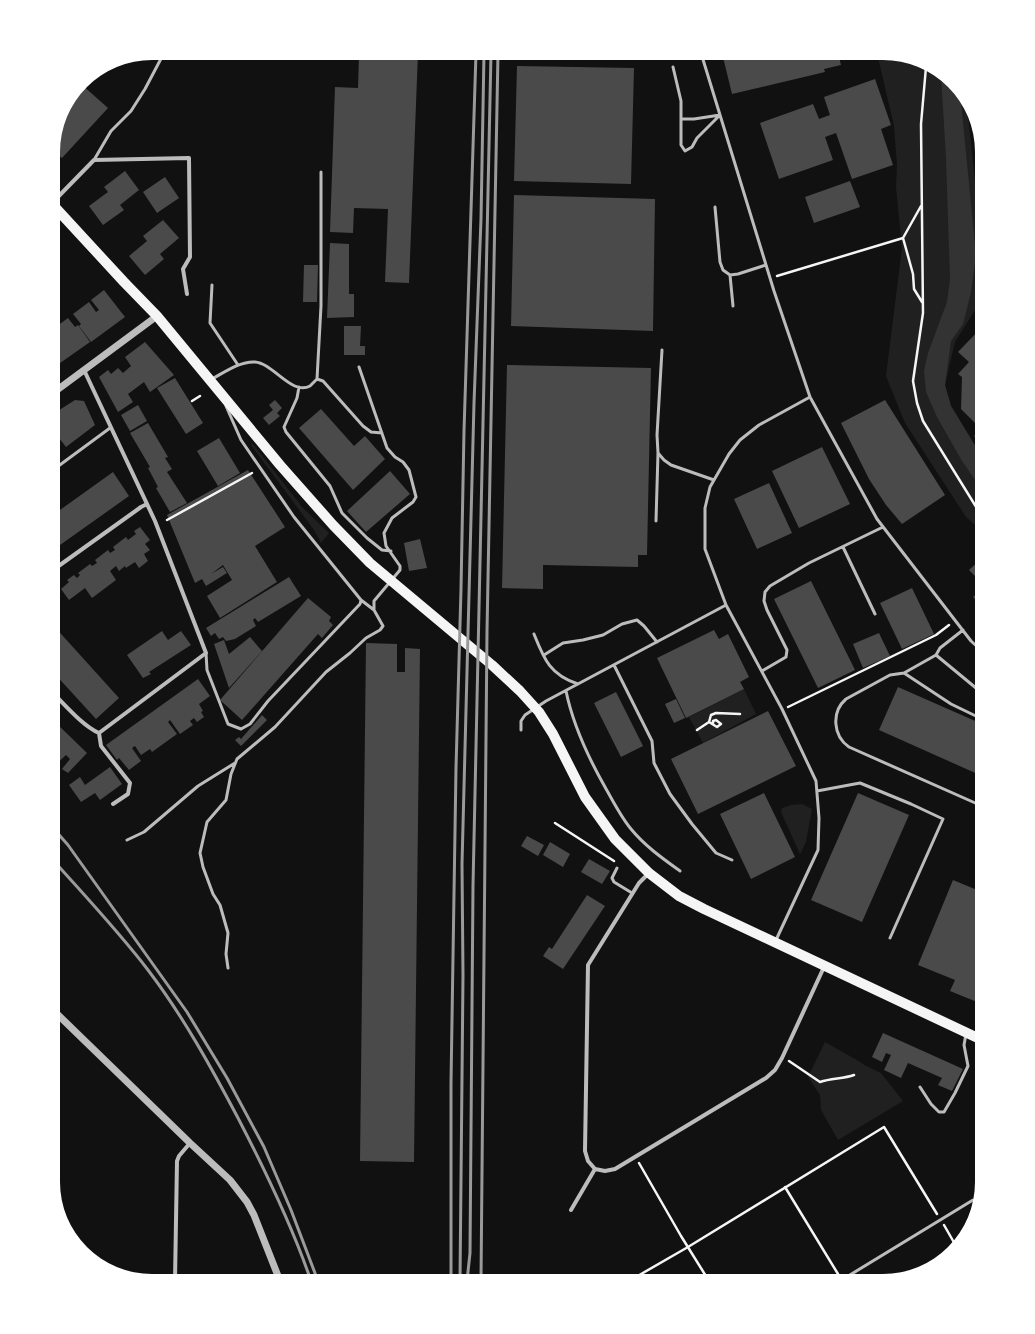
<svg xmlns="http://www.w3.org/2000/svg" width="1035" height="1334" font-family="Manrope,sans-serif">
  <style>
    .green { fill: #202020 }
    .water { fill: #333 }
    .building { fill: #4a4a4a }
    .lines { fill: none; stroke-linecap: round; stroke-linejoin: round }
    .path { stroke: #f5f5f5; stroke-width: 2.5 }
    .service { stroke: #bcbcbc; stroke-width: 3 }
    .minor { stroke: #bcbcbc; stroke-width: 4 }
    .tertiary { stroke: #bcbcbc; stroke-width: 7 }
    .primary { stroke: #f5f5f5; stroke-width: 10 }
    .rail { stroke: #9a9a9a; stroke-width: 3 }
  </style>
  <rect width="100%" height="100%" fill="#111"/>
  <path class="green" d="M877,53H890L933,66L966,97L971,116H968L982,247V299L955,342L945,385L951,406L982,457V531L966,517L905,423L886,376L902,248L896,187L897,165L894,126Z
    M252,443L303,508L329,533L321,543L314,530L251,445Z
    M744,689L756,714L703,743L689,717Z
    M802,804L812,809L806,842L800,854L781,812L782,808L791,805Z
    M825,1042L862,1063L864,1065L881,1073L903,1101L838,1140L821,1110L820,1095L808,1077Z"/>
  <path class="water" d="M941,74L960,92L976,255L971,292L963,324L951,341L945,385L951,406L982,457V490L962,461L937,417L926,392L924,371L928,353L947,302L950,279L946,158Z"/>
  <path class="building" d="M327,53H418L409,283L385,282L388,209L354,208L353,233L330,232L335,87L358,88L359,56L327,55Z
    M722,53H838L841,65L824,69L825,72L732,94Z
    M517,66L634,68L631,184L514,181Z
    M875,79L891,125L881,129L893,165L852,179L836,133L825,137L833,160L779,179L760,123L813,104L819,119L830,115L824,97Z
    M81,84L108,108L62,158L53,151V145L63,108Z
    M125,171L139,190L120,205L124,210L103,225L89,206L108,192L104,187Z
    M165,177L179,198L157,213L143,192Z
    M850,181L860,207L814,223L805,197Z
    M514,195L655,199L653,331L511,326Z
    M163,220L179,238L160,254L164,259L145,275L129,256L147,241L143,236Z
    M330,243L349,244V294H354V317L327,318Z
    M304,265H318L317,302H303Z
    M104,290L125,317L91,342L79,326L81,324L73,314L89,302L96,312L99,310L91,300Z
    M68,318L75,327L78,325L90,342L53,368V340L57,345L60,340L53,331V329Z
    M344,326H361L360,346H365V355H344Z
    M980,329L982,331V444L974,436L981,429L961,409L962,377L958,374L969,362L958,352Z
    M145,342L174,375L150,392L144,382L128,394L133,402L118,412L99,377L108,370L111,374L118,368L123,373L131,366L125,357Z
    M507,365L651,368L647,555H638V567L543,565V589L502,588Z
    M175,378L203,423L186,434L157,388Z
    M75,400L84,401L95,425L66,447L59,438L53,442V414Z
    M275,400L282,408L277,413L280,416L269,425L263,418L273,410L269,405Z
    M885,400L945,495L902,524L886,505L869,479L841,423Z
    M138,405L147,421L130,431L121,415Z
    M321,409L354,446L365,436L385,459L353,490L299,428Z
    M148,423L168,457L165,458L172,469L167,472L187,503L170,512L156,488L158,487L148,468L150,467L130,433Z
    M219,438L240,473L218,486L197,451Z
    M822,447L850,504L799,528L772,471Z
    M248,470L285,527L255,546L277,582L220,618L207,596L232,580L223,565L211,574L223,567L227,573L206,586L202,579L195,583L167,515Z
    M390,471L410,494L366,532L347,511Z
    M113,472L129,496L53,550V515Z
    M769,483L792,533L757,549L734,499Z
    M140,527L150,540L145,544L150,550L144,554L148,561L139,568L135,562L126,568L125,566L119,571L116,566L110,571L116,580L92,598L85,588L69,600L61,589L69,582L67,580L74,575L77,578L80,575L78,573L90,564L92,566L97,563L95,560L108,550L110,553L115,550L113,547L126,537L128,540L136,534L134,531Z
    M420,539L427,568L409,571L404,543Z
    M982,558V583L969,570Z
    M289,577L301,596L258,622L255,618L253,620L256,626L235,639L226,641L223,637L219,639L215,633L211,636L206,628Z
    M811,581L855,670L818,688L774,599Z
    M912,588L934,634L902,649L880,603Z
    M982,589V606L973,597Z
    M308,598L331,617L329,621L333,625L322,638L318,634L242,720L220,700Z
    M53,625L119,698L96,719L53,672Z
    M714,630L719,639L728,634L749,677L740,682L744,689L686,718L657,658Z
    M162,631L168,640L181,631L191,645L149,672L151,674L143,678L127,655Z
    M879,633L890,656L863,668L853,644Z
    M250,637L262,651L229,688L214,644L224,640L229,654Z
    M366,643L397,644V672H405V648L420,649L414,1162L360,1161Z
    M198,679L210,696L199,704L203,711L201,712L204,717L197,722L194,718L190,721L193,725L180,734L170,720L168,722L177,734L152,752L150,749L141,755L135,746L132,748L141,761L129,770L119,758L117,760L106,745Z
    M898,687L982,724V776L879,730Z
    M616,692L643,746L621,757L594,703Z
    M676,699L685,718L674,723L665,704Z
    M768,711L796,766L698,814L671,759Z
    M262,715L267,720L241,746L235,740L239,737L241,739Z
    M53,720L87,753L68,773L62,769L70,759L66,755L53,767V743L54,742L53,741Z
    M110,767L122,784L100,800L95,793L81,802L69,785L80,777L85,785Z
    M764,793L795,857L751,879L720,814Z
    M858,793L909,815L862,922L811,900Z
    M527,836L544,845L538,856L521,846Z
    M550,842L570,854L563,867L543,855Z
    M589,859L610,871L602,884L581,872Z
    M953,880L982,892V1004L950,991L955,980L918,965Z
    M587,895L605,906L563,969L543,956L549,947L552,949Z
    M883,1033L963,1069L952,1091L938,1085L942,1078L908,1063L901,1078L884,1070L891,1055L886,1053L882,1062L872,1057Z"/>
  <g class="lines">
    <path class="path" d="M925,64L926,67L921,124L923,313L913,381L917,403L923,421L978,510L982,513
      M903,238L913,274L914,289L922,302
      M777,276L903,238L921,206
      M192,401L200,396
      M167,520L252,473
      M788,707L936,635L949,625
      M709,722L717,727L721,724L716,720L713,721V724
      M697,730L709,722L711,715L716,713L740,714
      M555,823L614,861
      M789,1061L820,1082C832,1078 843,1079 854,1075
      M639,1163L681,1236L709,1281
      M785,1187L838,1274
      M944,1225L956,1246
      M629,1281L688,1247L884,1127L937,1214"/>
    <path class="service" d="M701,53L774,291L810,397L877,519L971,641L982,651
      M673,67L681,101V145L685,151L692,147L697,138L720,115
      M681,119H694L720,115
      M94,160L111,131L131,111L145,89L164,53
      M715,207L720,262L723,270L730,275L738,274L766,265
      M730,275L733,306
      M212,285L210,323L238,365
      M662,350L657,435L658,453L664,460L671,465L714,480
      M359,367L387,448L395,457L403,462L409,470L416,497L413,502L392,518L384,533L386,546L400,566V570L374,601V610
      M212,379C225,372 240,361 255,362C273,363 292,396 310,386C312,384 315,381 317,379L321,306V172
      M317,379L323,381L363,426L371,432L382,433
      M299,387L297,398L284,427L286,432L330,486L342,513L367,538L382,550L391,551
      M226,406L241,440L294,517L361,600L374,610L383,626L380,630L366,638L350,653L326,672L275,727L237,759L231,774L226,800L207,822L200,853L203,867L213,894L220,905L228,933L226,954L228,968
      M53,470L110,428
      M656,521L658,453
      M843,547L875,614
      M963,630L940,648L936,655L982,693
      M534,634C544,659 550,675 578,684
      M206,653L207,670L228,724L241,729L250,724L268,701L360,604L361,600
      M544,655L563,643L583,640L603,635L622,624L637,620L644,626L657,642
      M614,665L652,741L654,763L670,794L692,824L716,853L732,860
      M762,671L786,657L787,650L767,610L764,601L765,592L770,586L809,563L883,527
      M904,673L936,655
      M566,691C573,725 588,757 605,787C613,801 621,817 631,829C645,846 662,858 680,871
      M521,730V721L525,715L546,701L726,605
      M817,791L860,783L911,804L943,819L890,938
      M982,806L849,747C833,736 831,712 846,699L890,675L904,673L951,704L982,719
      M127,840L144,832L198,786L235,763
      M617,868L612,878L614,882L632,893
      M776,940L818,850L819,818L816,781L782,709L726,605L705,549V508L710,487L729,454L740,440L759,425L810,397
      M920,1087L931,1104L939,1112H944L955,1093L968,1066L964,1045L966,1034
      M840,1281L973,1200"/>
    <path class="minor" d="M53,202L94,160L189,158L190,257L183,269L187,294
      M53,570L141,507L147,504
      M53,693C66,706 83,726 99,733L206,653L155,521L84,370
      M99,733L101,746L130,783L128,794L113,804
      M649,873L639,883L588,965L585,1151L588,1161L595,1169L605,1171L615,1169L766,1078L775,1070L782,1058L824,967
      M571,1210L595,1169
      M175,1281L177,1161L179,1156L190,1143"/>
    <path class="tertiary" d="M53,393L157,316
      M53,1010L190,1143L230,1180L247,1202L254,1215L280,1281"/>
    <path class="primary" d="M53,205L124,282L157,316L280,465L333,525L370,563L492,665L520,691L539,712L553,734L585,797L615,839L649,873L679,896L704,909L982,1040"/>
    <path class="rail" d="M53,828L68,845L187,1012L227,1078L264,1147L291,1210L318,1281
      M53,860C85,896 119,932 148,970C183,1016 211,1067 238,1118C265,1170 292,1225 311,1281
      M451,1281V1083L456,768L461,589L464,431L476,53
      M460,1281L463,975L462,864L474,403L481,219L484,53
      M467,1281L470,1253L473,886L491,53
      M481,1281L487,631L498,53"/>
  </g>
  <path d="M0 0H1035V1334H0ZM152 60H883A92 92 0 0 1 975 152V1182A92 92 0 0 1 883 1274H152A92 92 0 0 1 60 1182V152A92 92 0 0 1 152 60Z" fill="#fff" fill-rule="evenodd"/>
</svg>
